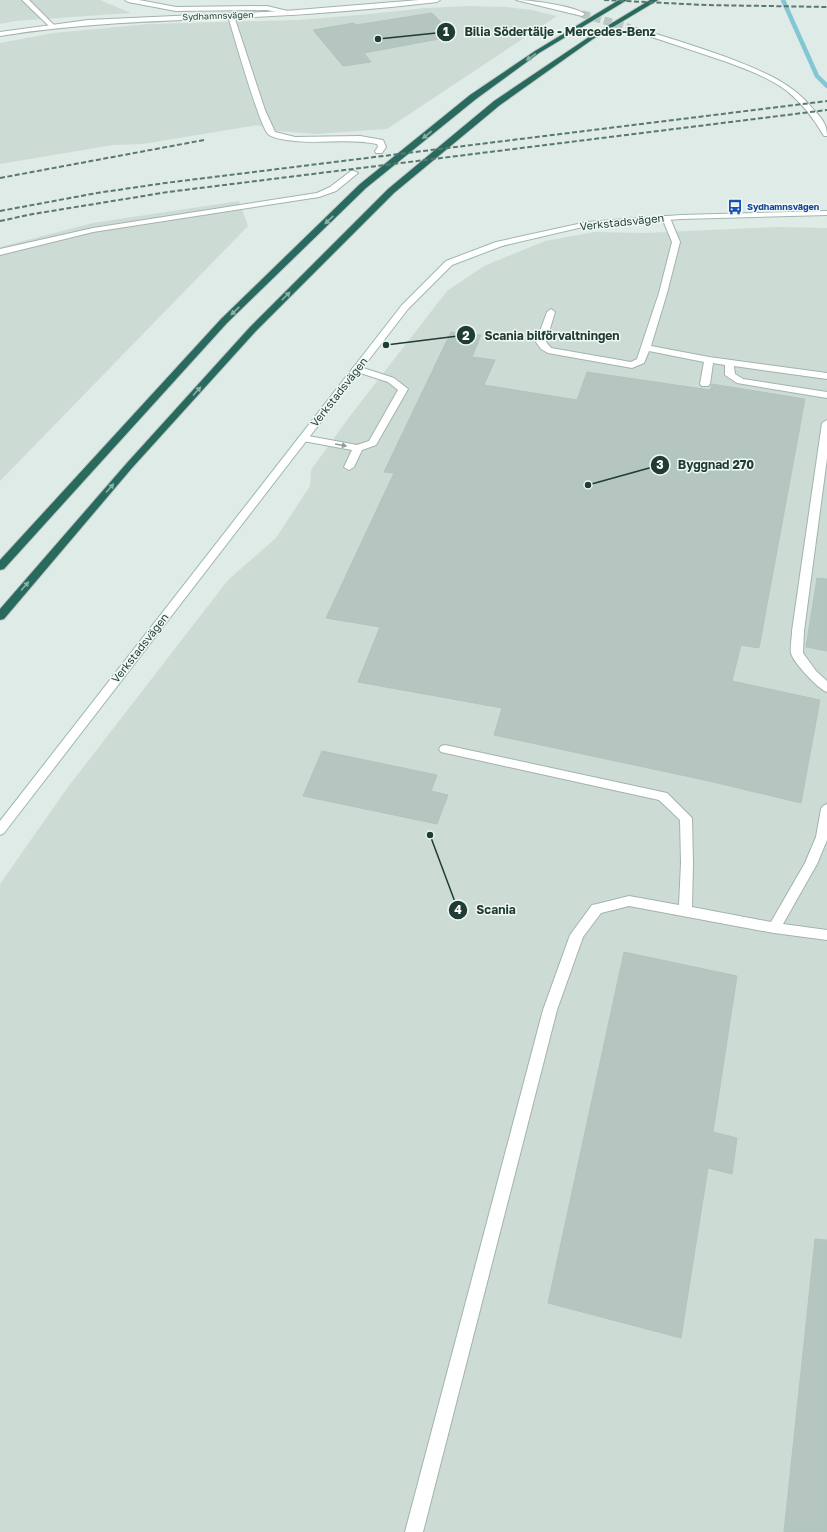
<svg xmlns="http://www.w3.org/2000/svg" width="827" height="1532" font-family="'Golos Text',sans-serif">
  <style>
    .built { fill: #cddbd5 }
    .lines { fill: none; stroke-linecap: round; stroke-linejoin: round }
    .stream { stroke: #83c7d4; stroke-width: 4.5 }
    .building { fill: #b4c6bf; stroke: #b1c5bd }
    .minor-tunnel { stroke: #b9c8c3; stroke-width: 8; stroke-dasharray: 8 3.5; stroke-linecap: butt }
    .service-casing { stroke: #a2b3ad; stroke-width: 2 }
    .minor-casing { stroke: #a2b3ad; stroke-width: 2 }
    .secondary-casing { stroke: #9db8af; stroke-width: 2 }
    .motorway-casing { stroke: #c0c8c6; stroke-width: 2 }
    .service { fill: #fff; fill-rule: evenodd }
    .minor { fill: #fff; fill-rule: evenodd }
    .secondary { fill: #fff; fill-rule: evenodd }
    .motorway { fill: #296a5e; fill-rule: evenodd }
    .rail { stroke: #597870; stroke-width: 2; stroke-dasharray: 5 2.5; stroke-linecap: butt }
    .oneway { fill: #8cb1a9 }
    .oneway2 { fill: #8f9e9a }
    .labels { text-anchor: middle; stroke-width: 3; stroke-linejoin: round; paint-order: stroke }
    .far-street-label { font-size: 9px; fill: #1f3c35; stroke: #f0f8f4 }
    .far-transit-label { font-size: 9px; font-weight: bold; fill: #164399; stroke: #f0f8f4; text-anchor: start }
    .street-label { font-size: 11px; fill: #1f3c35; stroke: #f0f8f4 }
    .leader { fill: none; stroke: #1f3c35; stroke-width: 1.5 }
    .callout-dot { fill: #1f3c35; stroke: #f0f8f4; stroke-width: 1.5 }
    .mark-label { font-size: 12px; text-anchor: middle; font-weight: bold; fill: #fff }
    .callout-label { font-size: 12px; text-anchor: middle; font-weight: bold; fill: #1f3c35; stroke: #f0f8f4; stroke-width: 3; stroke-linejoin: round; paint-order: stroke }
  </style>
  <rect width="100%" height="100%" fill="#dfebe6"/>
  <path class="built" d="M0,0H100L131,13L15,21L0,24Z
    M468,6L506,7L532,10L557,16L387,129L316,134L277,131L257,125L143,144L113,145L0,164V43L53,33L148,24L298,20L370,14L426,8Z
    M239,201L248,226L0,481V247L93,223Z
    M777,227L827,228V1532H0V884L68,787L228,580L276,538L310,486L311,470L350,416L447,291L484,266L545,241L595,232L644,233Z"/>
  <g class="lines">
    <path class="stream" d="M783,0L817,76L827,86"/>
  </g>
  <path class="building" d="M432,13L455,36L364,53L371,62L343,66L313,30L354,23L356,25Z
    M451,332L481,335L472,357L495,360L484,385L577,400L587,372L710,390L712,384L805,399L759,648L741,645L732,681L820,700L801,803L709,781L494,735L502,708L358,682L380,627L326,618L394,473L384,472Z
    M817,578L827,579V651L806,647Z
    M322,751L437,775L431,791L448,795L437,824L303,796Z
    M624,952L737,976L713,1132L737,1138L732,1174L708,1168L681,1338L548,1303Z
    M815,1239L827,1240V1532H784Z"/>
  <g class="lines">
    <path class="minor-tunnel" d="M582,14L630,28"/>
    <g class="service-casing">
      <path id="service" d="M22,0H29L54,25V27H50Z
        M125,0H139L176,7L267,6L296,13L293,15L267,10L176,11L128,2Z
        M229,15L234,16L265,110L275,132L295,137L360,136L383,140L386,147L382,153H376L375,151L378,147L377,144C349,138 322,144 295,141C288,140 273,139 268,134C260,127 233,33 228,16Z
        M351,171H354L358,173L336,191L319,197L93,232L0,255V249L93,228L317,193L330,187Z
        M663,216H669L670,218L680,242L667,293L651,346L709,357L827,373V379L734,366L735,374L743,379L827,392V398L737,383L725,375V365L713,363L710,384L708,386H702L700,384L704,362L649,351L644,363L632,368L548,353L541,349L536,342L547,312L551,309L555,312L546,342L551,348L631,362L637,359L659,293L672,242L662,218Z
        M357,366L394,378L408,389L376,445L362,450L354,467L349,470L344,467L352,450L303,441L298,438L303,435L357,445L369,441L398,390L388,382L354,371L352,369L354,367Z
        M827,420V458L804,631L803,653L816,671L827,681V692C818,689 793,662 791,653C790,646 792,638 792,631L822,423Z
        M445,745L667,793L692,818L693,863L692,907L771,922L805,863L816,837L821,809L823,806L827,804V840L817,864L783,924L827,930V940L774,933L629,906L601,913L583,937L557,1010L423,1532H405L543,1010L570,935L592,905L597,904L629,896L679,905L681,863L680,820L659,800L441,752L439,749L441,746Z"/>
    </g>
    <g class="minor-casing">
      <path id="minor" d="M419,0H440L437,2C370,10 303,15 235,18C156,21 78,23 0,36V32L88,20L285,11Z
        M516,0C531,0 574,6 585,14L582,16Z
        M628,27H632C664,36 695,46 726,57C759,70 791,81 814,110C822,119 827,124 827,136H824C814,119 803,104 787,91C768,77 746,69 724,61C692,50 660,40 628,29Z"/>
    </g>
    <g class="secondary-casing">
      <path id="secondary" d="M827,211V215L681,219L587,226L502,246L452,265L408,309L4,833L0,835V821L402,305L446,261L496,242L587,222L681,215Z"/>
    </g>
    <g class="motorway-casing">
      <path id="motorway" d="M619,0H627L539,53L476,99L366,188L227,323L4,569L0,570V560L221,319L360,184L470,95L535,51Z
        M650,0H658L593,39L500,105L394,193L256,331L132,468L4,619L0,620V609L126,464L250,327L388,189L494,101L589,37Z"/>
    </g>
    <use href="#service" class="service"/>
    <use href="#minor" class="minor"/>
    <use href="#secondary" class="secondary"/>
    <use href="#motorway" class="motorway"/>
    <path class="rail" d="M604,0L706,5L827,7
      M0,178L204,140
      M0,211L97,193L165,183L827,101
      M0,221L33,214L168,192L827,110"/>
  </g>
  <defs><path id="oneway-solid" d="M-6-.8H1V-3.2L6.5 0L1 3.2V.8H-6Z"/></defs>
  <g class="oneway">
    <use href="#oneway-solid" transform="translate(531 57) rotate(145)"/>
    <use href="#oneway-solid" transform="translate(427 135) rotate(141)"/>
    <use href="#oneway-solid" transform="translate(329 220) rotate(136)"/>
    <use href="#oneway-solid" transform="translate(286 296) rotate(-45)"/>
    <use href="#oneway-solid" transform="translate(235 311) rotate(136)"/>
    <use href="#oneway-solid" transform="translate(197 391) rotate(-48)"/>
    <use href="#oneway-solid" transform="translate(110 488) rotate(-49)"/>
    <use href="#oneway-solid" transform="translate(25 586) rotate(-49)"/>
  </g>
  <use class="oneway2" href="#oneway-solid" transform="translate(341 445) rotate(10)"/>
  <defs>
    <g id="bus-bare" transform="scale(1.2)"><path d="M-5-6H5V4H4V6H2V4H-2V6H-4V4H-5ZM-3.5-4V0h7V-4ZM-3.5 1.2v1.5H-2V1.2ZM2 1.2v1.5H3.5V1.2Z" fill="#1a4fb4" stroke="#f0f8f4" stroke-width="2.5" paint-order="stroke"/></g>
  </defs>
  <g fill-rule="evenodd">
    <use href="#bus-bare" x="735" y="207"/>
  </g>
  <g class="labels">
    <g class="far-street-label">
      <text transform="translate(218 16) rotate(-2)" y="3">Sydhamnsvägen</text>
    </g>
    <g class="far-transit-label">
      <text x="747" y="210">Sydhamnsvägen</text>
    </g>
    <g class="street-label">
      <text transform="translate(622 222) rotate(-6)" y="4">Verkstadsvägen</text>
      <text transform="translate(339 392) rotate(-52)" y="4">Verkstadsvägen</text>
      <text transform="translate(140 648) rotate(-52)" y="4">Verkstadsvägen</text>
    </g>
  </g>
  <path class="leader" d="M378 39L446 32M386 345L466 335M588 485L660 465M430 835L458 910"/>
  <g class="callout-dot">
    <circle cx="378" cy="39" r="4"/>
    <circle cx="386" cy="345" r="4"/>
    <circle cx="588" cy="485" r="4"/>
    <circle cx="430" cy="835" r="4"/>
    <circle cx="446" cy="32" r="10"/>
    <circle cx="466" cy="335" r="10"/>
    <circle cx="660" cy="465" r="10"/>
    <circle cx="458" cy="910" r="10"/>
  </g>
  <g class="mark-label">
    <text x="446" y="36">1</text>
    <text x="466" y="340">2</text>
    <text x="660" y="469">3</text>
    <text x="458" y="914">4</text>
  </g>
  <g class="callout-label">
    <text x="560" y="36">Bilia Södertälje - Mercedes-Benz</text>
    <text x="552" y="340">Scania bilförvaltningen</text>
    <text x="716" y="469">Byggnad 270</text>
    <text x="496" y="914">Scania</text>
  </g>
</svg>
